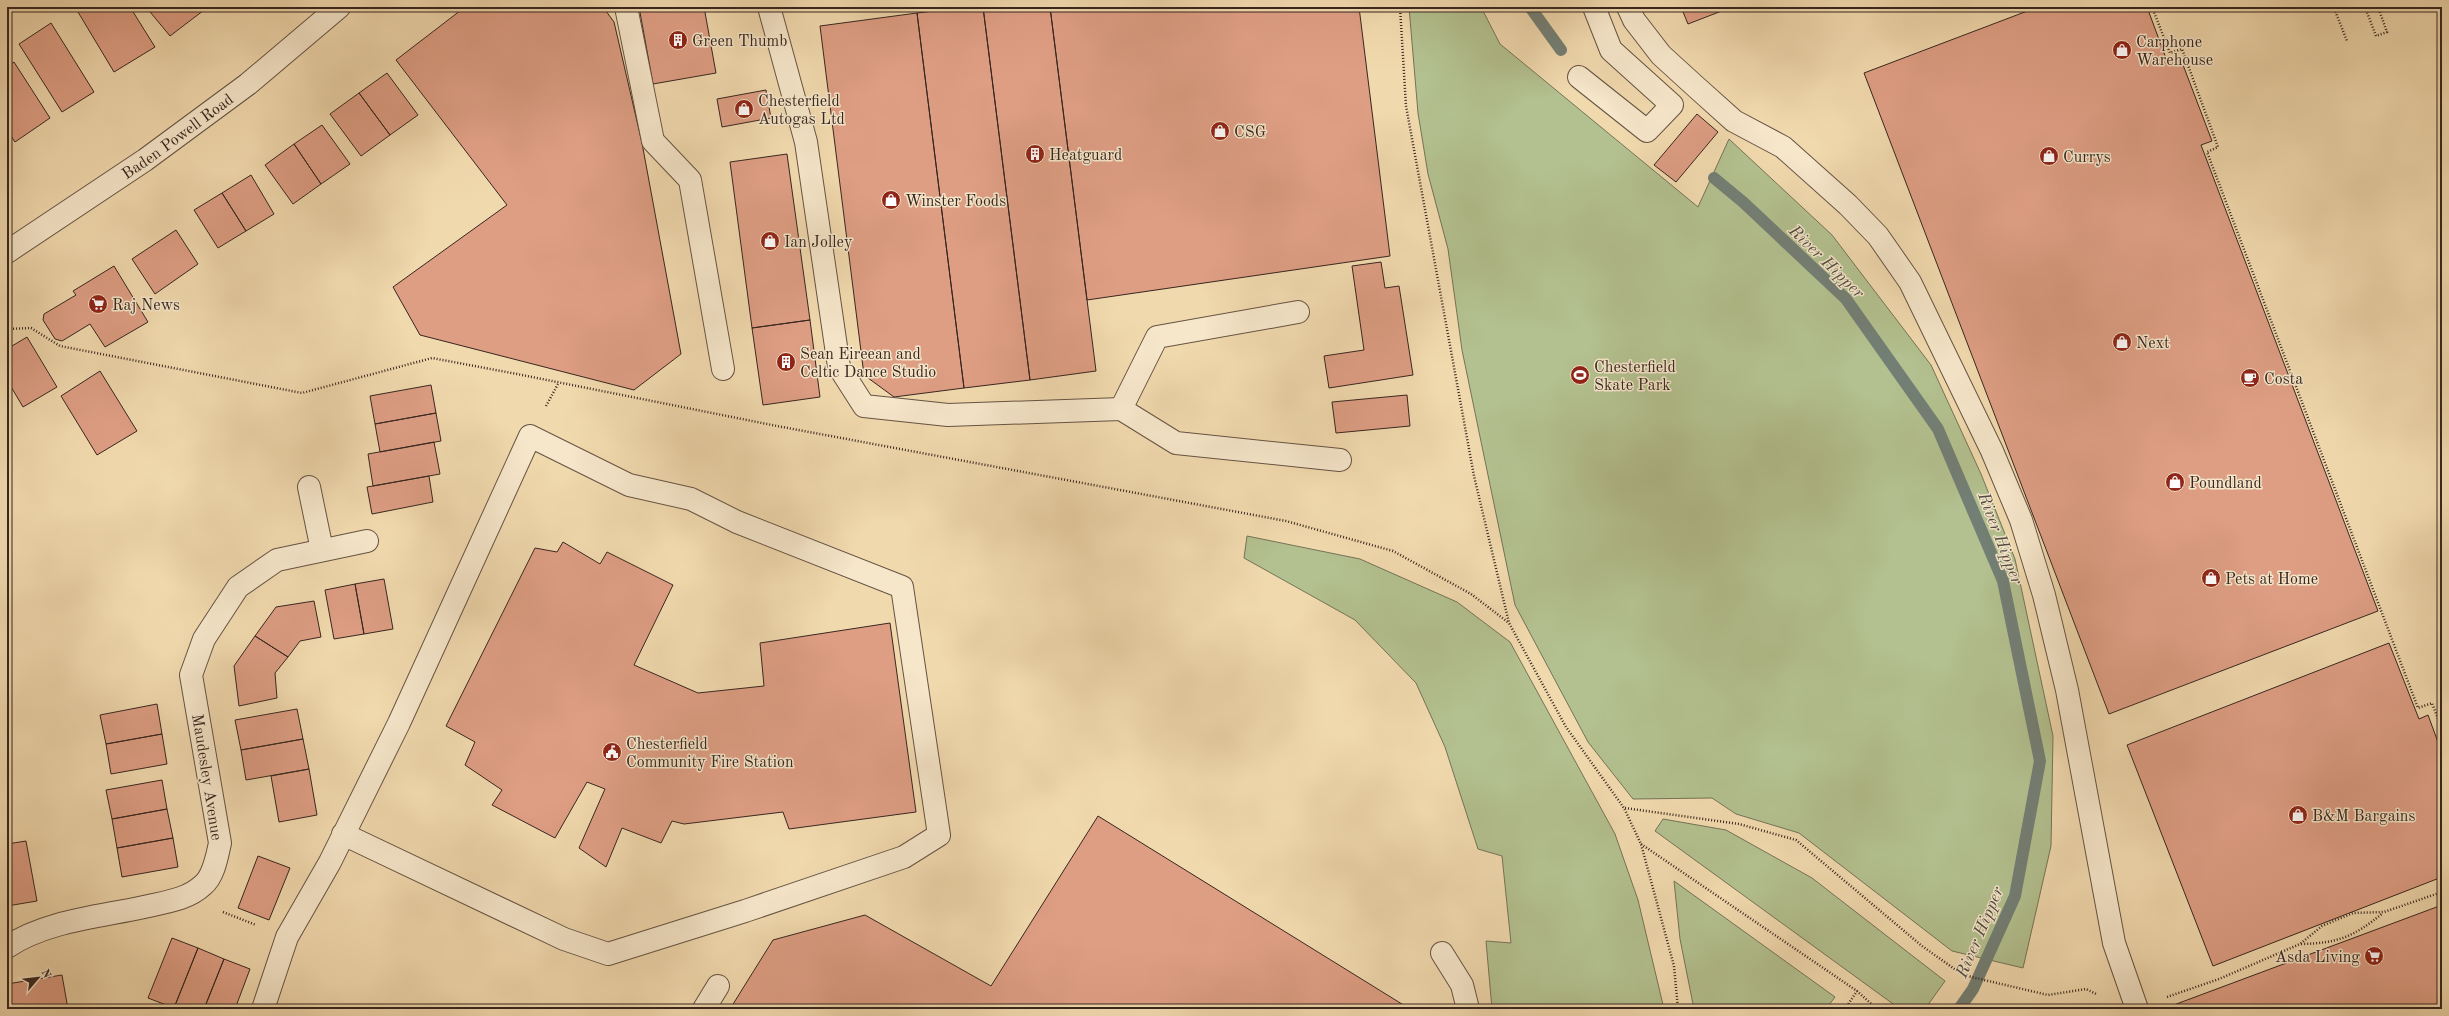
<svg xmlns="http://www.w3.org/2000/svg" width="2449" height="1016" font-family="'Old Standard TT',serif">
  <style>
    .green { fill: #b3c08f; stroke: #757357 }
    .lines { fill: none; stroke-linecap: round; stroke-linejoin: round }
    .stream { stroke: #737f75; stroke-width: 12 }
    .building { fill: #de9e84; stroke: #37261f }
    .minor-casing { stroke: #665343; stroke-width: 24 }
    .path { stroke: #37261f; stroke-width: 2.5; stroke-dasharray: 1 2; stroke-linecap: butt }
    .minor { stroke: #f6e6ca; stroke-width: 22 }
    .labels { text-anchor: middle; stroke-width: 3; stroke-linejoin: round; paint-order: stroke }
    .poi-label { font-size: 16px; fill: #37261f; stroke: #f6e6ca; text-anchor: start }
    .street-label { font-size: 16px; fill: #37261f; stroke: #f6e6ca }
    .water-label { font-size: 17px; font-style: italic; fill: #504b43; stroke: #f6e6ca }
  </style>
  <rect width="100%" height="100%" fill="#f1d9ae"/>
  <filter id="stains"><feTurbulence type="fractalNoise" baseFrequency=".005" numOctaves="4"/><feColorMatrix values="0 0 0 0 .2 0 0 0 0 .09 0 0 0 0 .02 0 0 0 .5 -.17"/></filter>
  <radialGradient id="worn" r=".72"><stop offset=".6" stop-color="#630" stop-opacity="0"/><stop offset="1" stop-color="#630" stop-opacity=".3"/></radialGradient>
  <path class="green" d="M1409,7H1481L1500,44L1698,207L1729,139L1832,235L1931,365L1981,474L2015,559L2053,736L2051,846L2023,968L1952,951L1799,833L1736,814L1712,798L1633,799L1588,742L1515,605L1462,350L1448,249L1428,174L1418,113Z
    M1247,536L1360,559L1457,602L1510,642L1615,834L1638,900L1664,1009H1492L1486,941L1511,943L1502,856L1478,849L1445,747L1416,683L1355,620L1244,558Z
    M1663,819L1726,830L1812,878L1945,981L1925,1009H1900L1655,831Z
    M1674,881L1835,997L1826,1009H1694L1680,939Z"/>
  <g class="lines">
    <path class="stream" d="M1530,7L1561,50
      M1714,178L1743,202L1846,299L1938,429L2003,581L2040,761L2015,896L1973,989L1959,1009"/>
  </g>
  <path class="building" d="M75,7H130L155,47L114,72Z
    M146,7H208L170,36Z
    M465,7H603L614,22L642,143L681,354L634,390L420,335L393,287L507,205L396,60Z
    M639,7H704L716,73L653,84Z
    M968,7H983L1030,380L964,388L917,13Z
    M983,7H1050L1096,371L1030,380Z
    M1050,7H1359L1390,256L1087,300Z
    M1681,7H1732L1688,24Z
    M2038,7H2147L2167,61L2180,57L2212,141L2201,145L2378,611L2109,714L1864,73Z
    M917,13L964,388L894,397L864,375L820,26Z
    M51,23L94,92L62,112L19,44Z
    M14,62L50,118L15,142L7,130V67Z
    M387,73L418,115L390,135L359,93Z
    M766,90L771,118L722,127L717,99Z
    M359,93L390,135L361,156L330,114Z
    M1697,114L1718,132L1676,182L1654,165Z
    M322,125L350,164L321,184L294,144Z
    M294,144L321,184L293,204L265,165Z
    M787,154L810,320L752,328L730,162Z
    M251,175L274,214L246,231L222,193Z
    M222,193L246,231L218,248L194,210Z
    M176,230L198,264L155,294L132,259Z
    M1381,262L1385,288L1399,286L1413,375L1329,388L1324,356L1364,350L1352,266Z
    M114,266L148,322L105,347L90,324L62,341L55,339L43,320L44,314L76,295L73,291Z
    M810,320L820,397L763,405L752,328Z
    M27,337L57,387L23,407L10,385L7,387V349Z
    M100,371L137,431L97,455L61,396Z
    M431,385L436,413L375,424L370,396Z
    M1407,395L1410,426L1336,433L1332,402Z
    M436,413L441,441L380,452L375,424Z
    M434,442L440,474L373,486L368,454Z
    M429,476L433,502L372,514L367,487Z
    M563,542L600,564L607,552L673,585L634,665L698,693L764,686L760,643L890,623L916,812L789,829L783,812L684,824L672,821L661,843L622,828L606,867L579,848L605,789L587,782L555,838L492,805L502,790L465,765L475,742L446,726L535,548L557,552Z
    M384,579L393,629L364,634L355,584Z
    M355,584L364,634L334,639L325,590Z
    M314,601L321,637L300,641L288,657L255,636L276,607Z
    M255,636L288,657L275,673L277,698L239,706L234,666Z
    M2389,643L2419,719L2428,715L2442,753V877L2213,966L2127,745Z
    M157,704L162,734L106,744L100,715Z
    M297,709L303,739L241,750L235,720Z
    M162,734L167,764L111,774L106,744Z
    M303,739L309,769L246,780L241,750Z
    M309,769L317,815L279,822L271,776Z
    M162,780L167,809L112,819L106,790Z
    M167,809L173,838L117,848L112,819Z
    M1098,816L1410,1009H730L773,940L865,915L991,986Z
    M173,838L178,867L122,877L117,848Z
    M26,841L37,901L7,906V844Z
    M258,856L290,868L269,920L238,908Z
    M2442,905V1009H2172L2171,1006Z
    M172,938L198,948L174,1008L148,998Z
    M198,948L224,959L204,1009H177L174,1008Z
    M224,959L250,969L235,1009H204Z
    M62,975L68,1009H11L7,984Z"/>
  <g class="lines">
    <g class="minor-casing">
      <g id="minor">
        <path d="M626,7L653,141L690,180L723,369"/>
        <path d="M769,7L806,142L839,367L864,406L948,415L1121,409L1176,443L1340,460"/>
        <path d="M1628,7L1634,20L1661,55L1695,86L1734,121L1783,147L1848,205L1878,236L1910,282L1992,451L2021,520L2044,595L2067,690L2114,943L2137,1009"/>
        <path d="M1579,77L1647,131L1672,105L1611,50L1594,7"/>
        <path id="s1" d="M7,252L145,160L248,84L339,7"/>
        <path d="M1121,409L1157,337L1298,312"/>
        <path d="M309,487L322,550"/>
        <path d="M7,947C46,921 98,917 144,907C165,902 187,900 203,885C214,876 217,856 220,843L191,675L204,639L238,587L277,560L367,541"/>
        <path d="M1442,953L1462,985L1468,1009"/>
        <path d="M263,1009L287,937L330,862L399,723L530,436L629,485L691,499L737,522L902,587L939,835L904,857L745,911L608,954L564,939L343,834"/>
        <path d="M704,1009L718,986"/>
      </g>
    </g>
    <path class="path" d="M1400,7L1406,106L1474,476L1509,623L1566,727L1624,808L1641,844L1674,966L1678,1009
      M2020,7L2021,10L2030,7
      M2152,7L2170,53L2182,49L2218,147L2207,152L2418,708L2432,703L2442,729
      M2336,7L2334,8L2347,41
      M2365,7L2376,36L2387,32L2378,7
      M7,329L31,328L60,346L302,393L432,358L517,374L777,426L1286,521L1393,551L1471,594L1509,623
      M546,406L558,384
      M1625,808L1739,824L1796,840L1922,946L1963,975L2048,995L2086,989L2096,994
      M1641,844L1857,991L1877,1009
      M223,912L256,925
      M2301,944C2339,943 2353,937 2383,913
      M2167,997L2219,979L2300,944L2322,926L2353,913L2384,912L2442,892
      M1845,1009L1857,991"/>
    <use href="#minor" class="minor"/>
  </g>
  <defs>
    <g id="building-disc" transform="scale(1)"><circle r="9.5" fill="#8f2418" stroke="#f6e6ca"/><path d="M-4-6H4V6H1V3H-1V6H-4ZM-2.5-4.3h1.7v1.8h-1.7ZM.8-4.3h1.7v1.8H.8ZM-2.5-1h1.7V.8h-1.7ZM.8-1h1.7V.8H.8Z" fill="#fff"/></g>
    <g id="shop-disc" transform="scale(1)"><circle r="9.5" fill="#8f2418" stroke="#f6e6ca"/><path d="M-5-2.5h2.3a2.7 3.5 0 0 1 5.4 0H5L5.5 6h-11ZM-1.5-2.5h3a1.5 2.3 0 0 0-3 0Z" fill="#fff"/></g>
    <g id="supermarket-disc" transform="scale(1)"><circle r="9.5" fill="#8f2418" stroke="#f6e6ca"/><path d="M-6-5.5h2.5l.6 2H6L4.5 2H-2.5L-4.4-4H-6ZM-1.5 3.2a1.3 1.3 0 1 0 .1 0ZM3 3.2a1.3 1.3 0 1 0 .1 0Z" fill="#fff"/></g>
    <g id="stadium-disc" transform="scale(1)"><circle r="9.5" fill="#8f2418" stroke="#f6e6ca"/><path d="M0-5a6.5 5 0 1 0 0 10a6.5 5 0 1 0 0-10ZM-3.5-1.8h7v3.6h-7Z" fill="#fff"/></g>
    <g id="cafe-disc" transform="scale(1)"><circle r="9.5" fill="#8f2418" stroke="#f6e6ca"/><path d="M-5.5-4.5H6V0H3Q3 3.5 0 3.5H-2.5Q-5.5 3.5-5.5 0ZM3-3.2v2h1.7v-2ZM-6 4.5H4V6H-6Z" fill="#fff"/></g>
    <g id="civic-disc" transform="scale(1)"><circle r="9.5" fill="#8f2418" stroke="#f6e6ca"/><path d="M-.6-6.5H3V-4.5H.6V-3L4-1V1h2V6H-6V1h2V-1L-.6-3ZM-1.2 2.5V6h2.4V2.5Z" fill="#fff"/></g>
  </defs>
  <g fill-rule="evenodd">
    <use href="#building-disc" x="678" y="40"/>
    <use href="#shop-disc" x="2122" y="50"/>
    <use href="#shop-disc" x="744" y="109"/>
    <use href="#shop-disc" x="1220" y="131"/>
    <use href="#building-disc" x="1035" y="154"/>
    <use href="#shop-disc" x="2049" y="156"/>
    <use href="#shop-disc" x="891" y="200"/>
    <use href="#shop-disc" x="770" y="241"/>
    <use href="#supermarket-disc" x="98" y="304"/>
    <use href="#shop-disc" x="2122" y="342"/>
    <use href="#building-disc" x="786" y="362"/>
    <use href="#stadium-disc" x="1580" y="375"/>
    <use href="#cafe-disc" x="2250" y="378"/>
    <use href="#shop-disc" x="2175" y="482"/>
    <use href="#shop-disc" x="2211" y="578"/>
    <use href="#civic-disc" x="612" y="752"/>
    <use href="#shop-disc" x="2298" y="815"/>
    <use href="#supermarket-disc" x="2374" y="956"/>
  </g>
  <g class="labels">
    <g class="poi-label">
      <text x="692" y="46">Green Thumb</text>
      <text x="2136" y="47">Carphone<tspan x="2136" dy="18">Warehouse</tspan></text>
      <text x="758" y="106">Chesterfield<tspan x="758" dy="18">Autogas Ltd</tspan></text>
      <text x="1234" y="137">CSG</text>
      <text x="1049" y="160">Heatguard</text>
      <text x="2063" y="162">Currys</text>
      <text x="905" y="206">Winster Foods</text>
      <text x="784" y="247">Ian Jolley</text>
      <text x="112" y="310">Raj News</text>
      <text x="2136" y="348">Next</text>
      <text x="800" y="359">Sean Eireean and<tspan x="800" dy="18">Celtic Dance Studio</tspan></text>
      <text x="1594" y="372">Chesterfield<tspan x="1594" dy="18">Skate Park</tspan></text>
      <text x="2264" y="384">Costa</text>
      <text x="2189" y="488">Poundland</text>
      <text x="2225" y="584">Pets at Home</text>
      <text x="626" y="749">Chesterfield<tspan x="626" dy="18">Community Fire Station</tspan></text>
      <text x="2312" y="821">B&amp;M Bargains</text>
      <text x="2360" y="962" text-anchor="end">Asda Living</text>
    </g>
    <g class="street-label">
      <text dy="6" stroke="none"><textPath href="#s1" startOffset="206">Baden Powell Road</textPath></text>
      <text transform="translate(208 777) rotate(81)" y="6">Maudesley Avenue</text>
    </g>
    <g class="water-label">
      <text transform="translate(1827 261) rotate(44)" y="6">River Hipper</text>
      <text transform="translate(2001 538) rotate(69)" y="6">River Hipper</text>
      <text transform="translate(1979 932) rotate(-67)" y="6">River Hipper</text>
    </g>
  </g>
  <rect width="2449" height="1016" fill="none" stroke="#f1d9ae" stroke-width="24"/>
  <rect x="8" y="8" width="2433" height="1000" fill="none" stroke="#37261f" stroke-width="2"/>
  <rect x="12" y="12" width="2425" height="992" fill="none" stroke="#37261f"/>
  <g transform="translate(38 978) rotate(62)" stroke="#f6e6ca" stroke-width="3" paint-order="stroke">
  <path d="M0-3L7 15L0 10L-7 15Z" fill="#37261f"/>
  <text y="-6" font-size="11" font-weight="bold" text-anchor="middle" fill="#37261f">N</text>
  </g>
  <rect width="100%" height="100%" filter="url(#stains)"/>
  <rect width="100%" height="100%" fill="url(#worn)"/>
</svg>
